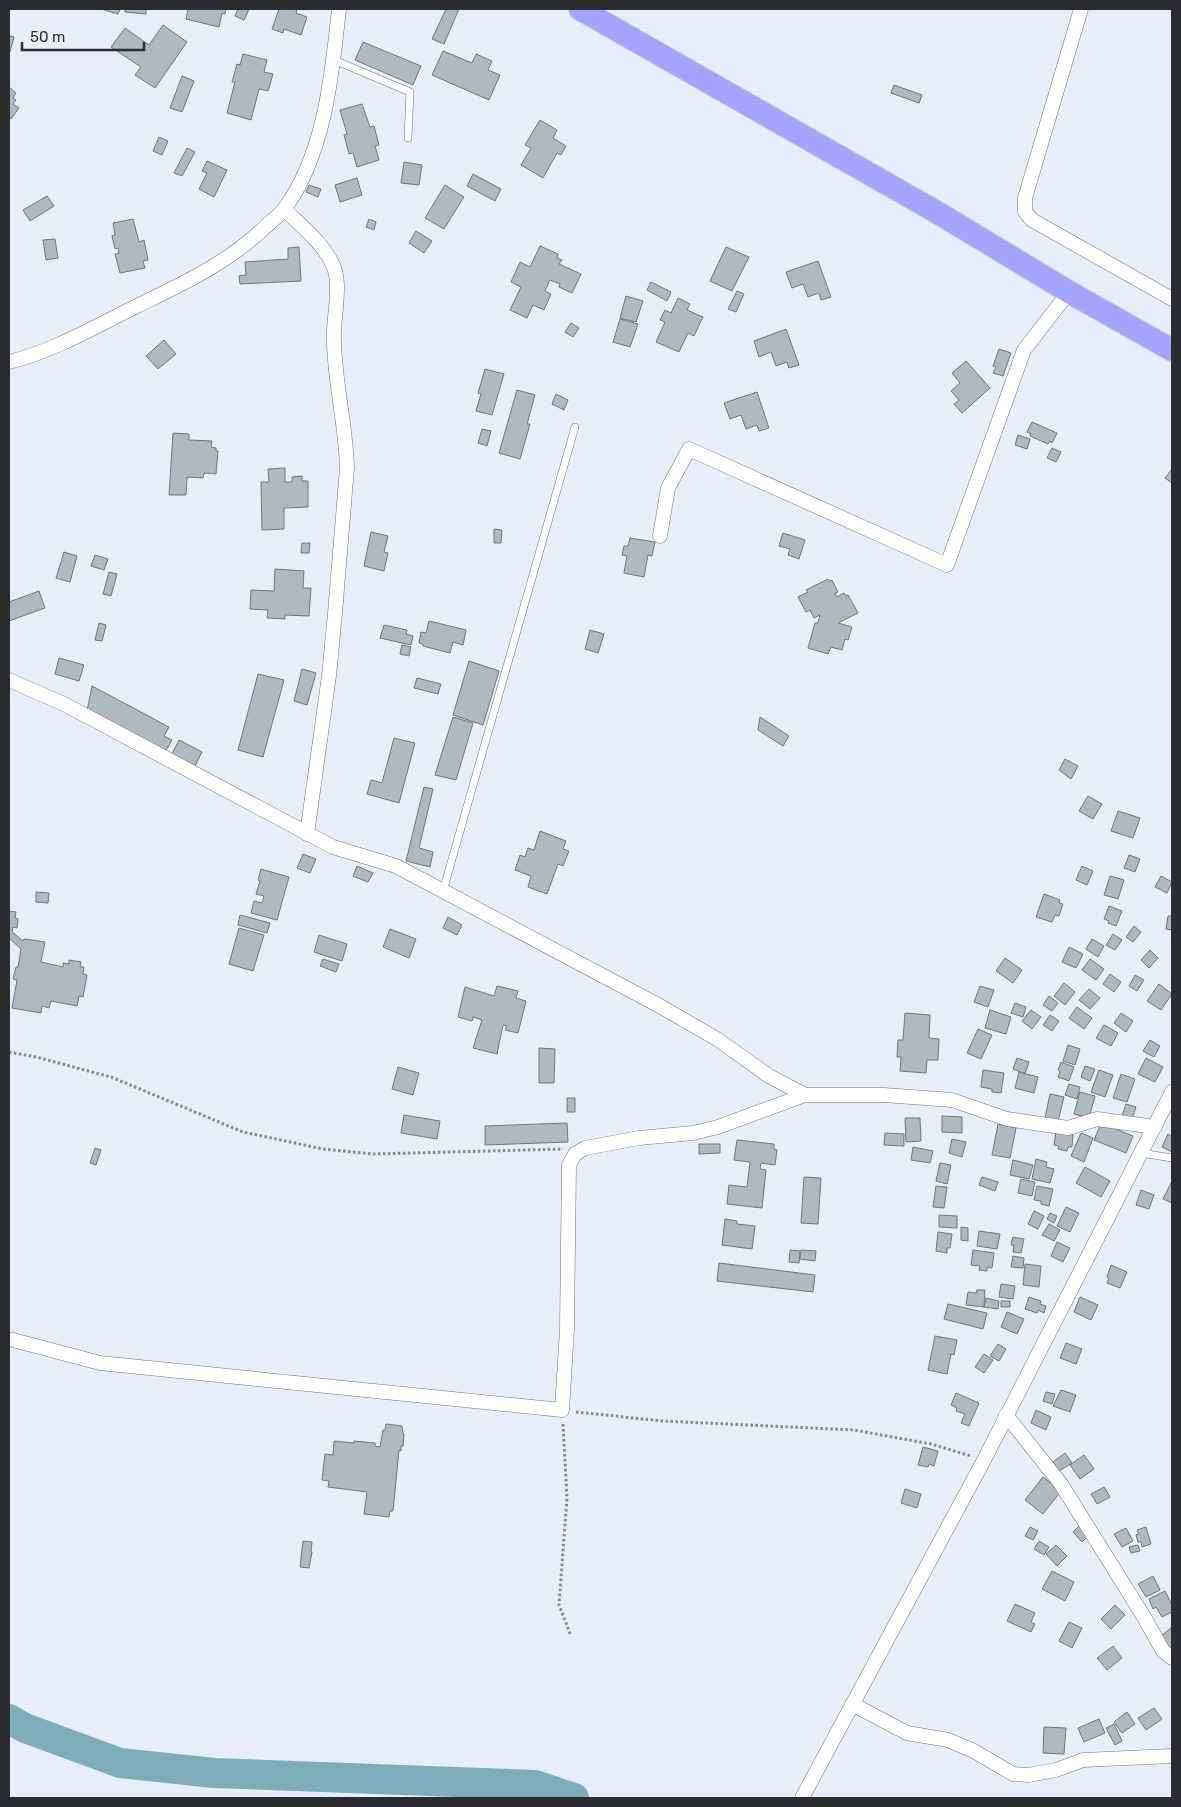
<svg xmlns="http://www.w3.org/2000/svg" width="1181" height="1807" font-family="Rubik,sans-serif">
  <rect width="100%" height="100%" fill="#e7eef9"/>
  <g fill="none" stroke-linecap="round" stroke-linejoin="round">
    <path stroke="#7dadb8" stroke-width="30" d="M9 1719 25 1728 120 1763 214 1773 535 1785 574 1798"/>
  </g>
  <path fill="#aeb9c0" stroke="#6c767d" d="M101 9H120L118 14Z
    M125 9H146V14L125 12Z
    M188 9H226L225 14 222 13 219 27 186 19Z
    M238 9H249L244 20 235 16Z
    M279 9H297L296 13 307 17 301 35 284 29 283 33 272 29Z
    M446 9H459L444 44 432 39Z
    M163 25 187 42 155 88 135 75 141 67 111 47 125 28 149 45Z
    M9 36 14 37 10 52 9 51Z
    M363 42 421 66 413 85 355 60Z
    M443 51 472 63 476 54 492 61 488 70 500 75 489 100 432 75Z
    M243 54 267 60 264 72 273 74 268 91 259 89 251 120 227 113 235 82H232L237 64 240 65Z
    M182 76 194 81 182 112 170 108Z
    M894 85 922 95 919 103 891 93Z
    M9 87 16 93 13 98 16 100 13 104 19 108 11 119 9 118Z
    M362 104 370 127 374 126 379 145 375 146 379 160 357 167 353 153 349 154 344 135 347 134 340 110Z
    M540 120 557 130 553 138 566 146 561 155 557 153 543 178 521 165 531 148 525 145Z
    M159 137 168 141 162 155 153 151Z
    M187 148 195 152 182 176 174 173Z
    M207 161 227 170 214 197 199 189 207 173 202 171Z
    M404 162 422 165 419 185 401 183Z
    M473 174 501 189 495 201 467 186Z
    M357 178 362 195 340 202 335 185Z
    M309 185 321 189 318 197 306 192Z
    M445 185 464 197 444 229 425 218Z
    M47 196 54 206 30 221 23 210Z
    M133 219 139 242 144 240 148 260 143 261 145 268 120 273 115 254 119 253 118 248 115 249 112 236 115 235 113 223Z
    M369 219 376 222 374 230 366 227Z
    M416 231 432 241 424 253 409 243Z
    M55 239 58 258 46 260 43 240Z
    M540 246 558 254 557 258 562 260 559 264 581 274 572 293 559 287 560 284 550 280 545 291 551 294 544 310 533 305 527 318 510 310 521 287 511 282 520 262 530 267Z
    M299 247 301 281 240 284 239 276 246 275 245 262 288 259V248Z
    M726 247 749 257 732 291 710 281Z
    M818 261 831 297 821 300 819 293 808 297 803 284 792 288 786 272Z
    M651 282 671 292 667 301 647 290Z
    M737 291 744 294 736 312 728 309Z
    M626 296 643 301 636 322 620 318Z
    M678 298 690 304 687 310 703 317 694 336 688 333 679 352 656 342 665 322 660 320 665 310 671 313Z
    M620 319 638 324 630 347 613 342Z
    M571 323 579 328 573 337 565 332Z
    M786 329 799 365 789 368 787 362 776 366 771 352 759 357 754 341Z
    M164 340 176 354 158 369 146 356Z
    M999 349 1011 353 1003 376 993 373 996 367 993 366Z
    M966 361 990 388 962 413 954 404 959 400 951 391 960 383 952 373Z
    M485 369 504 374 492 415 476 411 481 394 478 393Z
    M517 390 535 395 527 424H530L520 459 499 453Z
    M757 392 769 428 759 431 757 425 746 429 741 415 730 419 724 403Z
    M556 394 568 400 564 410 552 404Z
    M1032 422 1057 433 1052 443 1050 441 1048 444 1030 436 1031 434 1027 432Z
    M482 429 491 431 487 446 478 443Z
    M173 433 189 434V440L212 441 211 447 216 448V451H218L216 474 204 473 203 478 187 477 186 495H169Z
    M1018 435 1030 439 1027 449 1015 445Z
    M1052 448 1061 452 1056 462 1047 458Z
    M285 468V482H292V477L302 476V481H308V507L284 508V529L262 530 261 482H269L268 469Z
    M1172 469V483L1165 478Z
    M494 529 502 530 501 543H494Z
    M371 532 388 536 384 552 388 553 384 571 364 566Z
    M783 533 805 540 799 559 788 555 790 549 779 546Z
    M630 538 655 542 652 556 648 555 644 577 624 573 627 556 622 555 624 546H628Z
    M302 543H310L309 553H301Z
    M64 552 77 556 70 582 56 578Z
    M95 555 108 559 104 570 91 566Z
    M275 569 304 571 303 588H311L309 616 285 615V619L267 618 268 610 250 609 251 590 274 591Z
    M109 572 117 574 111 596 103 594Z
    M828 579 830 581 832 580 838 592 835 593 837 597 844 593 846 596 848 595 858 613 838 623 852 627 848 640 845 639 842 650 831 647 828 654 808 648 815 623H818L820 615 814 618 810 610 806 612 798 597 808 592 806 590Z
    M39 591 45 608 9 621V602Z
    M429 621 466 630 463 645 453 642 450 653 423 646V644L419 643 421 632 426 633Z
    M99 623 106 625 102 641 95 640Z
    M384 625 407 630 406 634 413 636 411 645 380 638Z
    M590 630 604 634 598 653 585 649Z
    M402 645 411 647 409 656 400 654Z
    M59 658 84 665 79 681 55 674Z
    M469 661 499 671 483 725 453 715Z
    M302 669 316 673 307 705 294 701Z
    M258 674 284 680 263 757 238 750Z
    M417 678 441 684 438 694 414 688Z
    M92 686 169 727 164 736 172 740 165 752 87 711Z
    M453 717 473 723 456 780 435 775Z
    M760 717 789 736 783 746 758 730Z
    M394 738 415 743 399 803 367 794 371 780 382 783Z
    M179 740 202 752 194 768 171 756Z
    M1065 759 1078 766 1071 779 1059 770Z
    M424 787 433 789 419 848 433 852 430 867 406 861Z
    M1088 796 1102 804 1093 819 1079 811Z
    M1118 811 1140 818 1133 838 1111 831Z
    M540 831 566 841 563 849 569 851 563 866 558 864 547 894 528 887 531 876 515 870 520 855 525 857 528 848 534 850Z
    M303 854 316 859 310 873 297 868Z
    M1129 855 1140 859 1135 872 1124 868Z
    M357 866 373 873 368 882 353 876Z
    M1082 866 1093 871 1087 885 1076 880Z
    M261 869 289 877 277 920 251 913 254 901 262 903 264 896 256 894 260 881 258 880Z
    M1110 876 1124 880 1118 899 1104 895Z
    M1161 876 1172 882 1167 893 1155 887Z
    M36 892 49 893 48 903 36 902Z
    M1044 894 1060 900 1059 903 1063 904 1059 916 1055 915 1052 922 1036 917Z
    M1109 906 1122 911 1116 926 1108 923 1109 921 1104 919Z
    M9 911 16 912 15 918 18 919 17 928 13 927 12 932 23 941 24 939 45 942 41 962 63 967V963L69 964V960L81 962 80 967H84L83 974 87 975 83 997 79 996 77 1006 51 1001 49 1008 42 1006 41 1013 12 1008 17 980 13 979 16 967H18L21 949 9 938Z
    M240 915 270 923 267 933 238 925Z
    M1168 916H1172V930L1166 929Z
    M448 917 462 925 457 935 443 928Z
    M1134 926 1141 932 1133 942 1126 937Z
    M239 928 264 935 253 971 229 964Z
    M390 929 416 939 409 958 383 947Z
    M1113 934 1122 940 1115 950 1106 945Z
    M319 935 347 944 342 961 314 952Z
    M1092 939 1104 946 1098 957 1086 949Z
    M1069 947 1083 954 1076 968 1062 962Z
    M1150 950 1158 958 1149 968 1141 960Z
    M1005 958 1022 970 1013 983 996 971Z
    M323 959 339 964 336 972 320 966Z
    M1090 959 1104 969 1096 980 1082 970Z
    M1110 974 1121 982 1114 992 1103 984Z
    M1135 975 1144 980 1137 991 1129 986Z
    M1064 983 1075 992 1065 1005 1054 996Z
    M1159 984 1172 994 1161 1010 1147 1001Z
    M497 986 518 991 516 998 526 1001 518 1033 505 1030 507 1026 503 1025 497 1054 473 1048 482 1020 473 1017 472 1021 458 1017 465 987 494 996Z
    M980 986 994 990 988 1007 974 1002Z
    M1089 989 1100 998 1090 1009 1079 1000Z
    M1049 996 1058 1003 1052 1011 1043 1005Z
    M1015 1003 1026 1007 1023 1017 1011 1013Z
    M1077 1007 1092 1018 1084 1029 1069 1018Z
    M990 1010 1011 1017 1006 1034 985 1028Z
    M1031 1010 1041 1017 1032 1029 1022 1021Z
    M905 1013 930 1015 929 1038 939 1039 938 1060H927L926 1073 900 1071 901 1057H897L898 1040H903Z
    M1121 1013 1133 1021 1126 1032 1114 1023Z
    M1050 1015 1059 1021 1052 1031 1043 1025Z
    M1104 1025 1118 1033 1111 1046 1096 1038Z
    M978 1029 992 1035 981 1059 967 1053Z
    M1150 1040 1160 1046 1154 1057 1143 1051Z
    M1068 1045 1080 1049 1075 1065 1063 1061Z
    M539 1048 555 1049 554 1083H539Z
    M1017 1058 1029 1062 1025 1074 1013 1069Z
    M1146 1058 1163 1067 1155 1082 1138 1074Z
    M1061 1062 1074 1067 1069 1081 1058 1077 1060 1072 1058 1070Z
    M1085 1066 1095 1069 1090 1081 1081 1077Z
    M398 1067 419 1073 413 1095 392 1089Z
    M983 1070 1004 1073 1001 1093 992 1092V1089L981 1087Z
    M1099 1070 1113 1075 1105 1097 1091 1092Z
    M1019 1072 1038 1077 1034 1093 1015 1088Z
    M1121 1074 1135 1079 1127 1102 1113 1098Z
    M1069 1084 1080 1087 1077 1099 1065 1095Z
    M1080 1092 1095 1096 1089 1118 1074 1114Z
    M1050 1094 1064 1097 1058 1121 1045 1118Z
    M567 1098H575V1112H567Z
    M1126 1104 1136 1107 1132 1119 1122 1116Z
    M404 1115 440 1121 437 1139 401 1133Z
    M942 1116 962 1117V1133L942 1132Z
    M905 1118H920L921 1141 906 1142Z
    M567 1123 568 1142 485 1145V1126Z
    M1101 1123 1133 1136 1126 1153 1094 1140Z
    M998 1124 1016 1128 1010 1158 992 1155Z
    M1056 1132 1073 1134 1072 1147H1068L1067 1151 1058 1149 1059 1146 1054 1145Z
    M885 1133 904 1134V1146L884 1145Z
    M1081 1133 1093 1138 1084 1162 1071 1156Z
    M1168 1134 1172 1137V1152L1162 1147Z
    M952 1139 966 1142 962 1157 949 1153Z
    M737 1140 774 1144V1149L777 1150 775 1165 761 1163 760 1169 766 1170 762 1208 727 1204 729 1185 747 1187 750 1162 734 1160Z
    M699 1144H720V1153L699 1154Z
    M913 1147 933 1151 930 1163 911 1160Z
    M95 1148 101 1150 96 1165 90 1163Z
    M1036 1159 1047 1162 1046 1167 1054 1169 1050 1183 1032 1179Z
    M1013 1160 1033 1165 1029 1179 1010 1175Z
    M940 1163 951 1165 947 1184 936 1181Z
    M1085 1167 1110 1181 1101 1197 1076 1183Z
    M804 1177 821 1178 818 1224 801 1223Z
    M982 1177 998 1182 995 1191 979 1185Z
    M1021 1179 1035 1182 1032 1196 1018 1193Z
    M1172 1181V1203L1163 1199Z
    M936 1186 947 1187 944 1208 933 1207Z
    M1037 1186 1053 1189 1049 1206 1041 1204V1201L1034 1200Z
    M1141 1190 1154 1195 1149 1209 1136 1205Z
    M1066 1207 1079 1213 1070 1232 1057 1226Z
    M1034 1211 1044 1216 1038 1229 1028 1224Z
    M1050 1213 1057 1216 1054 1223 1047 1219Z
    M939 1215 957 1216V1228L939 1227Z
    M725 1219 737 1221V1224L755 1226 752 1249 722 1245Z
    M1049 1224 1060 1230 1054 1241 1042 1235Z
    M961 1227 968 1228V1241L961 1240Z
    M979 1231 1000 1234 997 1249 977 1246Z
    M938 1232 952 1234 950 1248H947V1253L936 1251Z
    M1013 1237 1024 1239 1021 1253 1013 1252 1014 1245H1011Z
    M1057 1242 1070 1248 1063 1262 1051 1256Z
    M790 1250 800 1251 799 1263 789 1262Z
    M801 1250 816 1251 815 1261 800 1259Z
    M973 1250 994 1253 992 1268 987 1267V1271L979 1270 980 1266 971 1265Z
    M1013 1256 1024 1258 1023 1268 1011 1267Z
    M719 1263 815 1275 813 1292 717 1281Z
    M1025 1264 1041 1266 1039 1287 1023 1285Z
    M1111 1265 1127 1272 1120 1288 1107 1283 1109 1278 1107 1277Z
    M1001 1284 1015 1286 1013 1299 999 1297Z
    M977 1290H985L984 1307 966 1305 968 1292 976 1293Z
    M1029 1297 1041 1301 1040 1304 1046 1306 1044 1313 1038 1310 1037 1313 1025 1309Z
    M1080 1297 1098 1305 1091 1320 1074 1312Z
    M986 1298 999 1301 998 1309 984 1307Z
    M1001 1301H1010V1307H1001Z
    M948 1304 987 1313 983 1329 944 1319Z
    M1007 1312 1024 1319 1017 1334 1001 1327Z
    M935 1336 957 1340 954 1355 951 1354 947 1374 928 1370Z
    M1066 1343 1082 1349 1076 1364 1060 1358Z
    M998 1344 1006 1349 999 1361 990 1356Z
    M984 1354 993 1360 984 1373 975 1367Z
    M1061 1390 1076 1395 1070 1412 1053 1406Z
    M1046 1392 1055 1394 1052 1404 1043 1401Z
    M956 1393 979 1403 969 1426 961 1423 965 1414 956 1411 957 1408 951 1405Z
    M1036 1410 1051 1417 1046 1430 1031 1423Z
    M386 1424 402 1426 403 1433 404 1434 403 1446H401V1451L399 1450 393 1511H390L389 1517 364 1514 367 1492 328 1487 329 1481 322 1480 325 1454 333 1455 334 1441 354 1443V1441L375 1443V1446L380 1447 383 1430H385Z
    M923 1447 938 1451 934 1466 929 1464 928 1467 918 1465Z
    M1065 1453 1072 1463 1059 1471 1053 1462Z
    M1084 1455 1094 1469 1080 1479 1070 1465Z
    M1043 1477 1061 1491 1043 1514 1025 1500Z
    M1104 1487 1110 1497 1097 1504 1091 1494Z
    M905 1489 921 1494 917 1508 901 1503Z
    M1081 1524 1090 1534 1082 1542 1073 1532Z
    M1030 1527 1038 1531 1033 1540 1025 1536Z
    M1146 1527 1151 1544 1142 1547 1141 1542H1138L1136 1535 1139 1534 1137 1530Z
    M1126 1528 1133 1541 1122 1547 1114 1534Z
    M303 1541 312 1542 311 1552H312L309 1568 300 1567Z
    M1039 1541 1049 1547 1044 1555 1034 1549Z
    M1056 1545 1067 1556 1057 1566 1046 1554Z
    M1138 1545 1140 1551 1131 1553 1129 1547Z
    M1052 1571 1074 1582 1065 1601 1042 1589Z
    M1153 1576 1160 1590 1146 1597 1138 1584Z
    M1165 1591 1172 1605V1612L1162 1617 1156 1607 1153 1609 1149 1599Z
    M1015 1604 1035 1613 1031 1622 1035 1624 1031 1632 1007 1621Z
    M1115 1605 1125 1615 1111 1629 1101 1619Z
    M1069 1622 1082 1628 1072 1648 1059 1641Z
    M1172 1627V1652L1160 1637Z
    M1113 1646 1122 1658 1107 1670 1097 1658Z
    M1154 1708 1162 1719 1146 1730 1138 1718Z
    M1127 1712 1135 1724 1122 1733 1114 1722Z
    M1099 1719 1105 1733 1084 1742 1078 1728Z
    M1114 1724 1122 1741 1115 1745 1106 1728Z
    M1044 1727 1066 1728 1064 1754 1043 1753Z"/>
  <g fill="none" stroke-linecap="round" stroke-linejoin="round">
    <g stroke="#6d737c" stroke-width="8">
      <path id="service" d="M334 60 410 92 408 138
        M443 891 575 427
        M1141 1153 1172 1158"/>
    </g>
    <g stroke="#6d737c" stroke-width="15">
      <path id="minor" d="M1081 9 1025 198V212L1032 220 1172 299
        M284 209C300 225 322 242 332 263 339 276 337 294 336 308 335 319 333 331 334 342 335 384 346 426 347 468L335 613 329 676 307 834
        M9 362C54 351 96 326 137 306 184 283 224 265 263 229 270 222 279 216 285 208 325 153 332 74 339 9
        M660 536 668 488 689 449 947 565 1024 350 1069 292
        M9 680 64 704 333 847 396 866 658 1005 717 1039 769 1076 805 1095
        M13 1340 100 1363 562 1410 567 1329 569 1165 575 1154 585 1148 639 1138 693 1133 718 1127 805 1095H884L952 1100 1007 1119 1068 1128 1097 1119 1155 1127
        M1006 1415 1061 1484 1144 1617 1163 1651 1172 1658
        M852 1704 907 1733 948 1740 974 1751 1013 1774 1029 1775 1056 1770 1083 1760 1172 1756
        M802 1798 984 1460 1172 1092"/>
    </g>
    <g stroke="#cccccd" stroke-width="24">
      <path id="trunk" d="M580 9 940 214 1069 292 1172 350"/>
    </g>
    <path stroke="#83888f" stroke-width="3" stroke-dasharray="2.5 2.5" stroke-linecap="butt" d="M9 1052 36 1057 111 1077 243 1132 323 1149 374 1154 563 1149
      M576 1412 663 1421 854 1430 931 1444 971 1456
      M563 1424 567 1498 559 1605 571 1636"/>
    <use href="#service" stroke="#fff" stroke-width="7"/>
    <use href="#minor" stroke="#fff" stroke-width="14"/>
    <use href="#trunk" stroke="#a3a4fe" stroke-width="22"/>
  </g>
  <rect width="1181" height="1807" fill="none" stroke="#2a2c30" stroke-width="20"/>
  <path d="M22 42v8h122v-8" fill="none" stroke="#2a2c30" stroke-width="2.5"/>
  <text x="30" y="42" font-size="15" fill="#2a2c30" stroke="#e7eef9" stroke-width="4" paint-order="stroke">50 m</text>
</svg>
